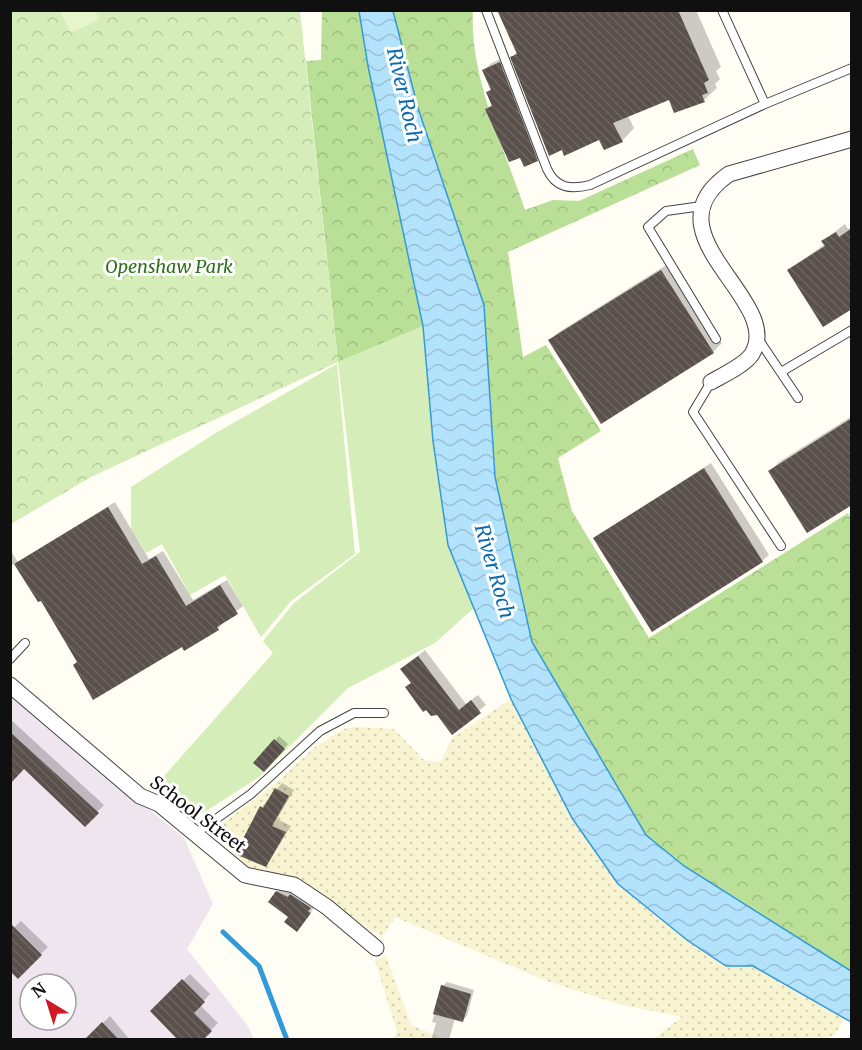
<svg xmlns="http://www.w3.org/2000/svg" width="862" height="1050" font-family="Merriweather,serif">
  <defs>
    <pattern id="farmland-dots" width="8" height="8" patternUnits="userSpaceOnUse" patternTransform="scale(1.5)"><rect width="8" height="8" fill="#f8f4d1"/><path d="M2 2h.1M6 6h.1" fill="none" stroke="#d4d0b2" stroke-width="1.8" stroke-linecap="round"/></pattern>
    <pattern id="forest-crowns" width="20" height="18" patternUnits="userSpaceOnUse" patternTransform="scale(1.5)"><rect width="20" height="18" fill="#b9e096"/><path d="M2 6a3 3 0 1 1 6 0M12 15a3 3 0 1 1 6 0" fill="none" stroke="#9ebf80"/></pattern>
    <pattern id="park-crowns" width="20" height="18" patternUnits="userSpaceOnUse" patternTransform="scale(1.5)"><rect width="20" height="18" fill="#d5eeb9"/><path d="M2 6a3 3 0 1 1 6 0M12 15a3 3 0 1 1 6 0" fill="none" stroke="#b6cb9e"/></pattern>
    <pattern id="water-waves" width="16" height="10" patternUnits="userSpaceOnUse" patternTransform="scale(1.5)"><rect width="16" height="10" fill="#b3e2fc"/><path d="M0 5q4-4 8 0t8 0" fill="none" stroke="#99c1d7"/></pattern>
    <pattern id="building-back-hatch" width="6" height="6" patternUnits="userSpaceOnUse" patternTransform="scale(1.5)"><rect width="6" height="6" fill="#5a514c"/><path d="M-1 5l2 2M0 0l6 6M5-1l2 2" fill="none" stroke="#6d6561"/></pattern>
  </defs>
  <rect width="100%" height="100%" fill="#fffdf4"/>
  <path fill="#eee5ef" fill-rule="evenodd" d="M10 696 184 838 213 904 187 949 247 1025 254 1039H11ZM30 984H66V1020H30Z"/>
  <path fill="url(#farmland-dots)" d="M511 699 572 818 667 921 687 940 726 966H753L844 1019 835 1034 826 1039H653L682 1017 619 1004 547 981 395 917 382 937 294 878 249 867 210 833 275 784 315 747 344 729 356 727 394 729 424 760 441 762 452 738Z
    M386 956 411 1025 444 1039H393L397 1031 375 961Z"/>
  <path fill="#d5eeb9" d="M423 326 433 441 448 545 474 608 435 643 348 688 259 777 192 820 162 798 159 790 165 775 273 653 263 641 294 603 360 552 338 362Z
    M337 364 355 554 291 601 261 637 225 575 190 595 162 544 146 553 131 529V487L214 434Z"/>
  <path fill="url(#forest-crowns)" d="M322 11H359L368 66 423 326 338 362 306 61 321 60Z
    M393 11H473C469 75 504 148 525 210L553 200 579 201 693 149 700 165 508 252 523 357 546 345 601 431 558 458 572 511 649 638 848 513 851 518V971L684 866 646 835 532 642 495 477 484 305 418 108Z"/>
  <path fill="url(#park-crowns)" d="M11 11H300L338 362 91 477 11 524Z"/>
  <path fill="#e7f4cc" d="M60 11H95L100 19 71 33Z"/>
  <path fill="url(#water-waves)" stroke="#339ad9" stroke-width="1.5" d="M359 11H393L418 108 484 305 495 477 532 642 646 835 684 866 851 971V1022L753 966H726L687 940 618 884 572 818 511 699 448 545 433 441 423 326 368 66Z"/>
  <path fill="#0003" d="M499 10H696L721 67 716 71 720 79 715 84 717 88 704 100 685 109 669 98 628 116 634 128 622 141 599 138 512 57 518 51Z
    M506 56 543 153 537 160 487 109 493 103 488 92 492 88 484 71 490 64Z
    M845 224 848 229 852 227V307L789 270 825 244 823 241Z
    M671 262 722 343 713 352 550 340 559 332Z
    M852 416V503L770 471 779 462Z
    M711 463 769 555 762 561 595 538Z
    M115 502 149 559 163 551 193 600 227 580 243 606 224 621 218 629 183 645 78 661 41 599 39 600 15 563 10 567V550L18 562Z
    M425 650 466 704 478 695 486 705 452 733 402 669Z
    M10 719 104 805 85 825 24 767 10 782Z
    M279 736 288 744 268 766 275 740Z
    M282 783 294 790 277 819 291 826 266 866 237 853 262 807Z
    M281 888 314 903 312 906 314 908 301 925 290 917 277 892Z
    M21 921 48 947 18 976 10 931Z
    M190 974 210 994 200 1005 218 1023 201 1040 152 1011Z
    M447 982 474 990 467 1016 463 1020 455 1018 449 1040H431L436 1023 432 1022 443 986Z
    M110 1016 130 1040H86Z"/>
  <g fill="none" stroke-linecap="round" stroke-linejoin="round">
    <path stroke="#339ad9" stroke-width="5" d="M223 932 259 966 287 1040"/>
  </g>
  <path fill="url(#building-back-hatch)" d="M497 10H678L709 80 704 83 708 93 702 95 705 102 674 113 669 100 613 123 623 142 604 150 599 140 564 156 562 150 549 156 510 57 517 54Z
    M500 62 538 161 524 167 520 158 509 162 485 109 492 106 486 92 491 90 482 70Z
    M852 228V309L823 327 787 270 825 246 821 241 836 232 839 237Z
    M661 270 714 353 601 424 548 340Z
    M852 418V505L807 533 768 471Z
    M704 468 763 562 652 632 593 538Z
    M108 507 142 564 156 556 186 606 220 585 238 614 217 627 219 630 184 651 182 647 93 700 73 665 77 662 41 601 38 602 14 564Z
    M418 656 459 710 471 700 481 713 452 735 437 715 431 716 426 710 423 712 405 687 411 683 400 669Z
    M10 732 99 813 85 827 24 769 10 784Z
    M274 739 285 749 264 772 253 763Z
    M275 788 289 796 272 826 286 832 266 867 235 854 260 806 263 808Z
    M276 891 288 897 290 894 311 908 308 911 311 913 297 932 284 922 288 917 268 902Z
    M10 923 42 955 18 979 10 971Z
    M182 979 205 1002 194 1013 212 1031 203 1040H178L150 1011Z
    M441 985 471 994 463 1022 433 1014Z
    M102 1022 119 1040H84Z"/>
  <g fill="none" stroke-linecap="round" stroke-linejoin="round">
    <g stroke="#434343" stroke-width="10">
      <path id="lane" d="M486 10 547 169C556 188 570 190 590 185L765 104
        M722 10 765 104 852 68
        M702 206 666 211 648 227 716 339
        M759 340 798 398
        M781 372 852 330
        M711 382 693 412 781 546
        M10 659 25 643
        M195 834 251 794 320 731 354 713H384"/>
    </g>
    <g stroke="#434343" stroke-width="17">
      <path id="street" d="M711 382C723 375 745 365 752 354 785 300 643 234 729 174L852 139
        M10 685 140 796 159 804 245 875 294 885 327 907 376 948"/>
    </g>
    <use href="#lane" stroke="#fff" stroke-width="8"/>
    <use href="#street" stroke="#fff" stroke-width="15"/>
  </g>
  <g text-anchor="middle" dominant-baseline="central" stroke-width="6" stroke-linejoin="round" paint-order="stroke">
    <g font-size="18" font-style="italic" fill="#2d7019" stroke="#fff">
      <text x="169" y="266">Openshaw Park</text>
    </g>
    <g font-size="18" fill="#101010" stroke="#fff">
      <text transform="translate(198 814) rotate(37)">School Street</text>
    </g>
    <g font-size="20" font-style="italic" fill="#0c6bb0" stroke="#fff">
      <text transform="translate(405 95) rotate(77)">River Roch</text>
      <text transform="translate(495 571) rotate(74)">River Roch</text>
    </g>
  </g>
  <rect width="862" height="1050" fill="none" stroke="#101010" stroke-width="24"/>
  <g transform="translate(48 1002) rotate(322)"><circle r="28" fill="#ffffff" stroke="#9f9f9f" stroke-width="1.5"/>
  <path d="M0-4.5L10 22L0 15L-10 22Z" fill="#cf1a26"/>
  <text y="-9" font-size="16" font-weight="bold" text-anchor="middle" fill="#101010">N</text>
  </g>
</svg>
